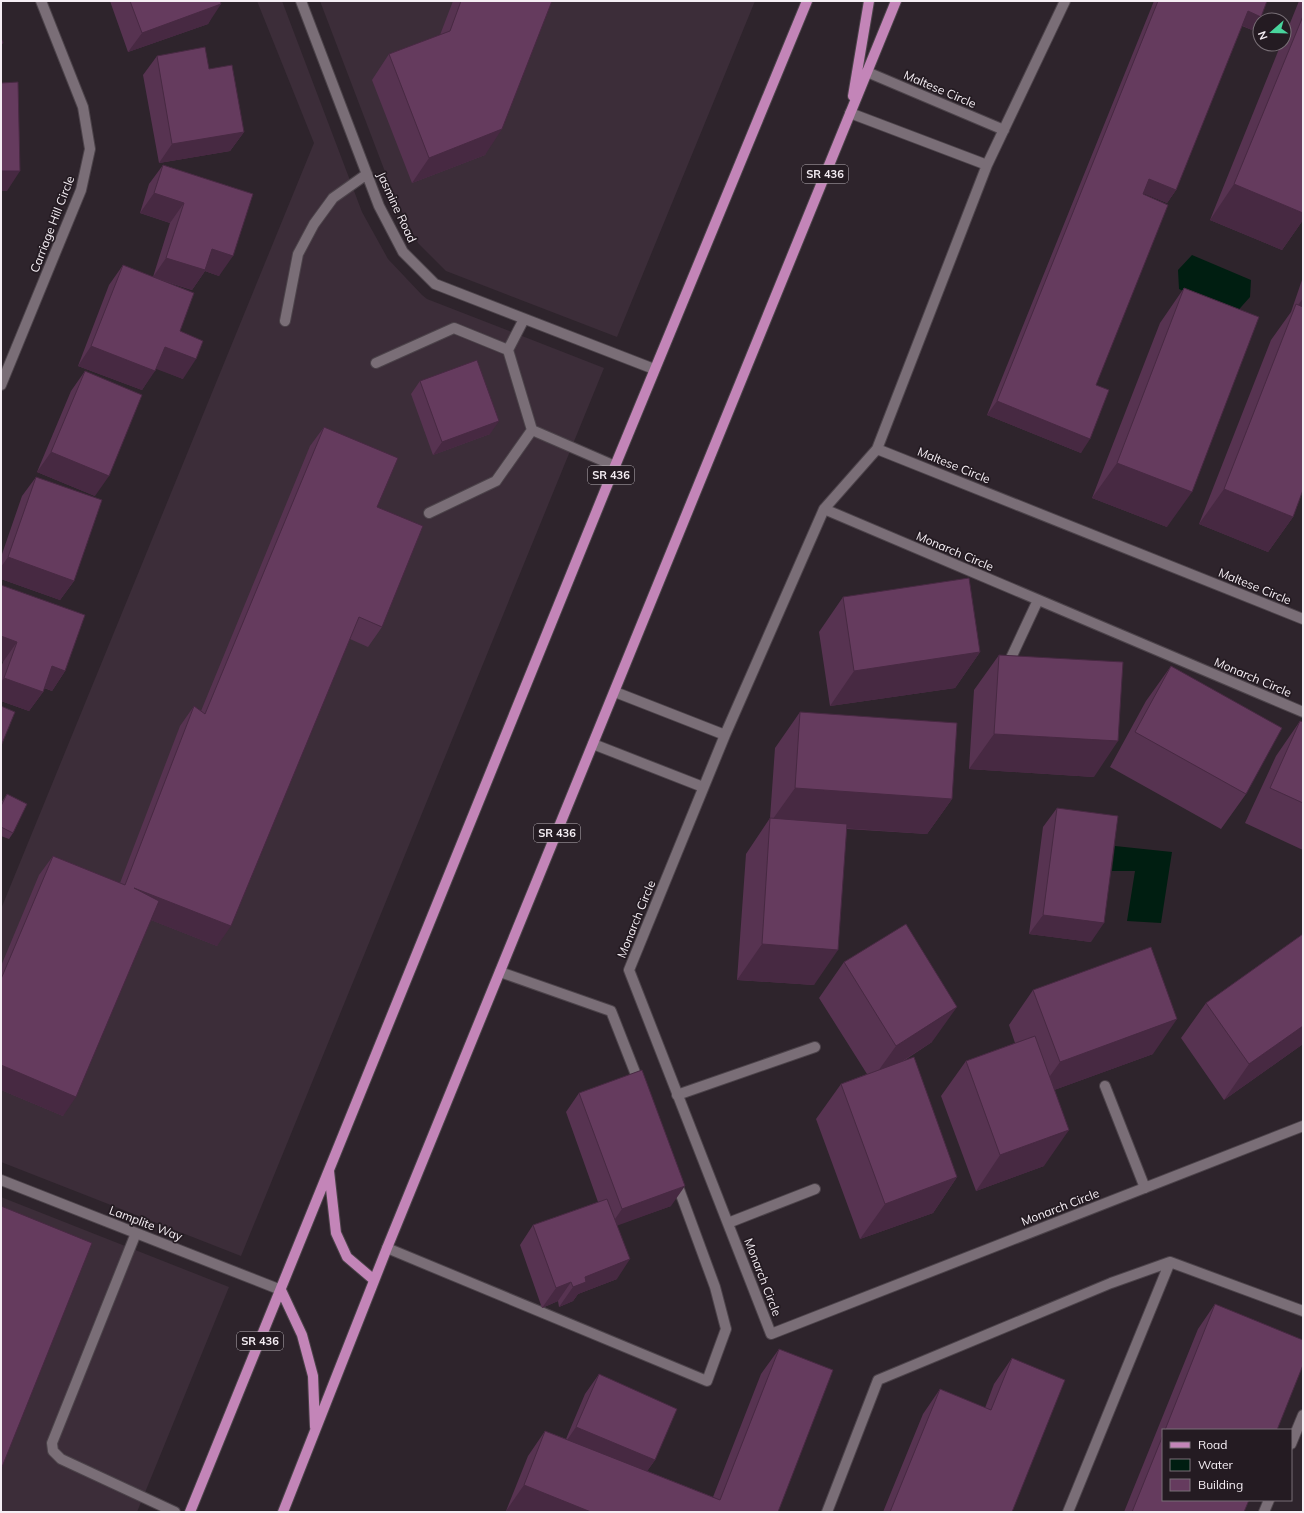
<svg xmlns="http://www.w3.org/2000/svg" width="1304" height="1513" font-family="Mulish,sans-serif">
  <rect width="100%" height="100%" fill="#2e242c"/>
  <path fill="#3c2d39" d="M257 1H282L362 212 388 259 422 295 427 299 604 368 241 1256 1 1162V909L314 143Z
    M320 1H755L617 337 446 271 418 243 395 198Z
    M1 1197 229 1287 137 1512H1Z"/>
  <path fill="#001e11" d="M1192 255 1251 280 1250 297 1234 315 1179 289 1178 270Z
    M1115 846 1172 852 1161 923 1127 921 1135 871H1112Z"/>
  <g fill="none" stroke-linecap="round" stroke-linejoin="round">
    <g stroke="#4c434a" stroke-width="12">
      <path id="minor" d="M301 1 379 206 403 252 435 284 654 369
        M1065 1 987 165 877 449 1303 619
        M867 72 1004 130
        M850 113 987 165
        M285 321 298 254 314 224 333 198 367 174
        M508 350 532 430
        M376 363 454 328 508 350 524 319
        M1 385 81 190 90 149 83 107 41 1
        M824 509 877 449
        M429 513 496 481 532 430 615 466
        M1010 660 1038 600
        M615 692 725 735
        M1303 712 824 509 725 735 629 970 771 1334 1303 1126
        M593 744 703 787
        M500 972 611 1011 640 1085
        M1105 1086 1145 1188
        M677 1095 815 1047
        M1 1180 281 1290
        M728 1223 815 1189
        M136 1233 52 1443 53 1451 61 1459 175 1512
        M387 1248 707 1381 726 1329 715 1287 676 1181
        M1291 1444 1303 1415
        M827 1512 878 1380 1111 1283 1170 1262 1303 1311
        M1068 1512 1170 1262
        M1264 1512 1269 1500"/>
    </g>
    <g stroke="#4c434a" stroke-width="12">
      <path id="major" d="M853 96 869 1
        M329 1171 336 1233 347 1257 374 1280
        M281 1290 302 1335 313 1376 315 1427
        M190 1512 615 466 807 1
        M283 1512 387 1248 896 1"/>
    </g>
    <use href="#minor" stroke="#7a6e77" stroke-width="10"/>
    <use href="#major" stroke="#c385b8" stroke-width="10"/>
  </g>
  <path fill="#573351" d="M110 1H220L208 24 128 52Z
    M453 1H552L485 155 412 183 372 80 389 54 440 35Z
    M1154 1H1267L1252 30 1242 26 1176 190 1167 203 1143 193 1096 385 1081 453 987 415Z
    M1299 1H1303V220L1282 250 1210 220 1281 44H1284V38Z
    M157 56 209 69 244 132 230 151 159 163 143 75Z
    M163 165 253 194 219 276 205 271 192 290 157 279 180 331 183 379 156 368 142 390 78 366 109 285 123 265 153 277 170 223 140 213 149 184Z
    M1303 277V490L1293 517 1268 552 1199 524 1271 340 1291 312Z
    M1184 288 1167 527 1092 498 1160 323Z
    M85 371 95 496 37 472 71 391Z
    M420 381 490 434 433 455 411 394Z
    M324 427 377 507 382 627 368 647 350 639 217 946 151 920 63 1116 1 1090V966L39 875 53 856 120 883 180 726 194 706 201 711 310 446Z
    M36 477 74 581 60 600 1 579V557L22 496Z
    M1 585 65 671 52 691 44 688 43 692 29 711 1 701V667L3 662Z
    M843 597 980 652 955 688 830 706 819 632Z
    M999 655 1094 777 969 769 974 690Z
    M1171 666 1246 794 1221 829 1110 767 1146 701Z
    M800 712 952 799 927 834 847 829 814 985 737 980 746 854 770 818 775 748Z
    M1300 721 1303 722V850L1245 823 1276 756Z
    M7 794 13 833 9 839 1 836V803Z
    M1057 808 1091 942 1029 934 1043 827Z
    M1303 934V1044L1224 1100 1181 1038 1206 1003Z
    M844 962 932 1042 902 1062 957 1177 933 1213 860 1239 816 1119 841 1084 867 1074 819 998Z
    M1033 990 1153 1054 1054 1090 1044 1166 976 1191 941 1096 966 1061 1015 1043 1009 1025Z
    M579 1093 671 1206 617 1225V1279L578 1294 573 1301 559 1307 558 1301 542 1308 520 1245 533 1225 598 1202 566 1112Z
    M1215 1304 1277 1430H1163V1500L1244 1512H1124L1198 1329Z
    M779 1349 778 1512H510L506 1511 528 1456 545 1431 566 1439 585 1394 599 1374 655 1460 647 1471 713 1497 761 1374Z
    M1012 1358V1512H883L923 1414 940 1389 985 1408 994 1384Z"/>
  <path fill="#472942" d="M221 4 208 24 128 52 142 33Z
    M1248 11 1261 17 1252 30 1239 24Z
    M502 129 485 155 412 183 429 158Z
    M244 132 230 151 159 163 172 144Z
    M1 171H20L7 191H1Z
    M1149 179 1176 190 1167 203 1140 192Z
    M1234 184 1303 213V220L1282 250 1210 220Z
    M154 193 184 203 170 223 140 213Z
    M212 249 233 256 219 276 205 271 192 290 153 277 166 258Z
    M1303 298V326L1292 314Z
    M91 346 155 371 142 390 78 366Z
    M165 347 196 359 183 379 151 367Z
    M997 401 1090 439 1081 453 987 415Z
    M499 421 490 434 433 455 442 442Z
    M51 452 109 476 95 496 37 472Z
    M1117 463 1192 492 1167 527 1092 498Z
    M1224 489 1293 517 1268 552 1199 524Z
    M8 557 74 581 60 600 1 579V567Z
    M1 636 17 642 3 662 1 661Z
    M980 652 955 688 830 706 854 671Z
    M52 666 65 671 52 691 38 685Z
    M4 678 43 692 29 711 1 701V682Z
    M994 734 1118 741 1094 777 969 769Z
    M795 788 952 799 927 834 770 823Z
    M134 888 231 926 217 946 120 908Z
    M1043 915 1104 923 1091 942 1029 934Z
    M762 944 838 950 814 985 737 980Z
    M957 1007 932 1042 871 1081 896 1046Z
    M1177 1019 1153 1054 1035 1097 1060 1062Z
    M1303 1026V1044L1224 1100 1249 1064Z
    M1 1065 76 1097 63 1116 1 1090Z
    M1069 1130 1044 1166 976 1191 1000 1155Z
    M957 1177 933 1213 860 1239 885 1204Z
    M685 1186 671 1206 608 1229 622 1209Z
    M630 1259 617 1279 578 1294 573 1301 559 1307 573 1287 585 1277Z
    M571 1282 558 1301 542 1308 556 1288Z
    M576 1427 655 1460 641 1480 563 1446Z
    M524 1485 591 1512H510L506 1511Z"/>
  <path fill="#653b5e" stroke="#472942" d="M130 1H220L221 4 142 33Z
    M461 1H552L502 129 429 158 389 54 450 31Z
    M1158 1H1267L1261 17 1248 11 1176 190 1149 179 1143 194 1168 205 1096 385 1109 390 1090 439 997 401Z
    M1303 16V213L1234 184Z
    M1 38 3 43 1 44Z
    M205 47 209 69 232 65 244 132 172 144 157 56Z
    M18 82 20 171H1V83Z
    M163 165 253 194 233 256 212 249 205 270 166 258 184 203 154 193Z
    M123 265 194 293 180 331 203 341 196 359 165 347 155 371 91 346Z
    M1184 288 1259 317 1192 492 1117 463Z
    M1296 304 1303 307V490L1293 517 1224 489Z
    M477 360 499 421 442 442 420 381Z
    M85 371 142 395 109 476 51 452Z
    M324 427 398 458 377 507 423 526 382 627 359 617 231 926 134 888 159 901 76 1097 1 1065V979L53 856 125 885 194 706 205 714Z
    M36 477 102 500 74 581 8 557Z
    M969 578 980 652 854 671 843 597Z
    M1 585 85 615 65 671 52 666 43 692 4 678 17 642 1 636Z
    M999 655 1123 662 1118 741 994 734Z
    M1171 666 1282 728 1246 794 1135 732Z
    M1 706 15 712 1 746Z
    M800 712 957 723 952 799 795 788Z
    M1300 721 1303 722V803L1270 788Z
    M7 794 27 804 13 833 1 827V806Z
    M1057 808 1118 816 1104 923 1043 915Z
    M770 818 847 824 838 950 762 944Z
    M906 924 957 1007 896 1046 844 962Z
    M1303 934V1026L1249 1064 1206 1003Z
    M1151 947 1177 1019 1060 1062 1033 990Z
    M1035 1036 1069 1130 1000 1155 966 1061Z
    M914 1057 957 1177 885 1204 841 1084Z
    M642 1070 685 1186 622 1209 579 1093Z
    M607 1199 630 1259 585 1277 586 1282 573 1287 571 1282 556 1288 533 1225Z
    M1 1206 92 1243 2 1467 1 1466Z
    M1215 1304 1303 1340V1365L1277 1430H1165Z
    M779 1349 833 1370 778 1512H591L524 1485 545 1431 720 1500Z
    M1012 1358 1065 1380 1012 1512H890L940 1389 991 1410Z
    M599 1374 677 1409 655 1460 576 1427Z
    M1163 1435V1500H1249L1244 1512H1132Z"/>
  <g text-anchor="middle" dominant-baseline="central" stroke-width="3.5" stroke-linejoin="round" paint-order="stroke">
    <g fill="#241b22" stroke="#b6afb5" stroke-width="1">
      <rect x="802" y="165" width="46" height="18" rx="3"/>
      <rect x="588" y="466" width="46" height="18" rx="3"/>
      <rect x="534" y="824" width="46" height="18" rx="3"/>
      <rect x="237" y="1332" width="46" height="18" rx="3"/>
    </g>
    <g font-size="11" font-weight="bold" fill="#f5eef4">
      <text x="825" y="174">SR 436</text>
      <text x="611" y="475">SR 436</text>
      <text x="557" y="833">SR 436</text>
      <text x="260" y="1341">SR 436</text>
    </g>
    <g font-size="12" fill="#f5eef4" stroke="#241b22">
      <text transform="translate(940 89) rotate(23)">Maltese Circle</text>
      <text transform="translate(397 207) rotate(65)">Jasmine Road</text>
      <text transform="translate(52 224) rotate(-69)">Carriage Hill Circle</text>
      <text transform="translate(954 465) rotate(22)">Maltese Circle</text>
      <text transform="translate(955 551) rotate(23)">Monarch Circle</text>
      <text transform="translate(1255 586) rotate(22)">Maltese Circle</text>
      <text transform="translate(1253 677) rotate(23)">Monarch Circle</text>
      <text transform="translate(636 919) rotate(-68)">Monarch Circle</text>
      <text transform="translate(1060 1207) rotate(-21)">Monarch Circle</text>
      <text transform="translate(146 1223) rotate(21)">Lamplite Way</text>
      <text transform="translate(763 1277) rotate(69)">Monarch Circle</text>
    </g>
  </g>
  <rect width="1304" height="1513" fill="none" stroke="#f5eef4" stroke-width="4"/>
  <rect x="1162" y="1429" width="130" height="72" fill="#241b22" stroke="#786f76"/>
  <rect x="1170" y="1442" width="20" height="6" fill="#c385b8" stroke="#786f76"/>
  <text x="1198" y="1449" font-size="12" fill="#f5eef4">Road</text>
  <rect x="1170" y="1459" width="20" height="12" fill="#001e11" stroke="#786f76"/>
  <text x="1198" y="1469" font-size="12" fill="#f5eef4">Water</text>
  <rect x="1170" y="1479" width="20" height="12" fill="#653b5e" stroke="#786f76"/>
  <text x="1198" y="1489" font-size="12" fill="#f5eef4">Building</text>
  <g transform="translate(1272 32) rotate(250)"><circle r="19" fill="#241b22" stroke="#786f76"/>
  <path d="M0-3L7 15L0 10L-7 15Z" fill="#49d49d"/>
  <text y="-6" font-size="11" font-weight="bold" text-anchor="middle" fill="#f5eef4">N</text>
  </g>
</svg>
